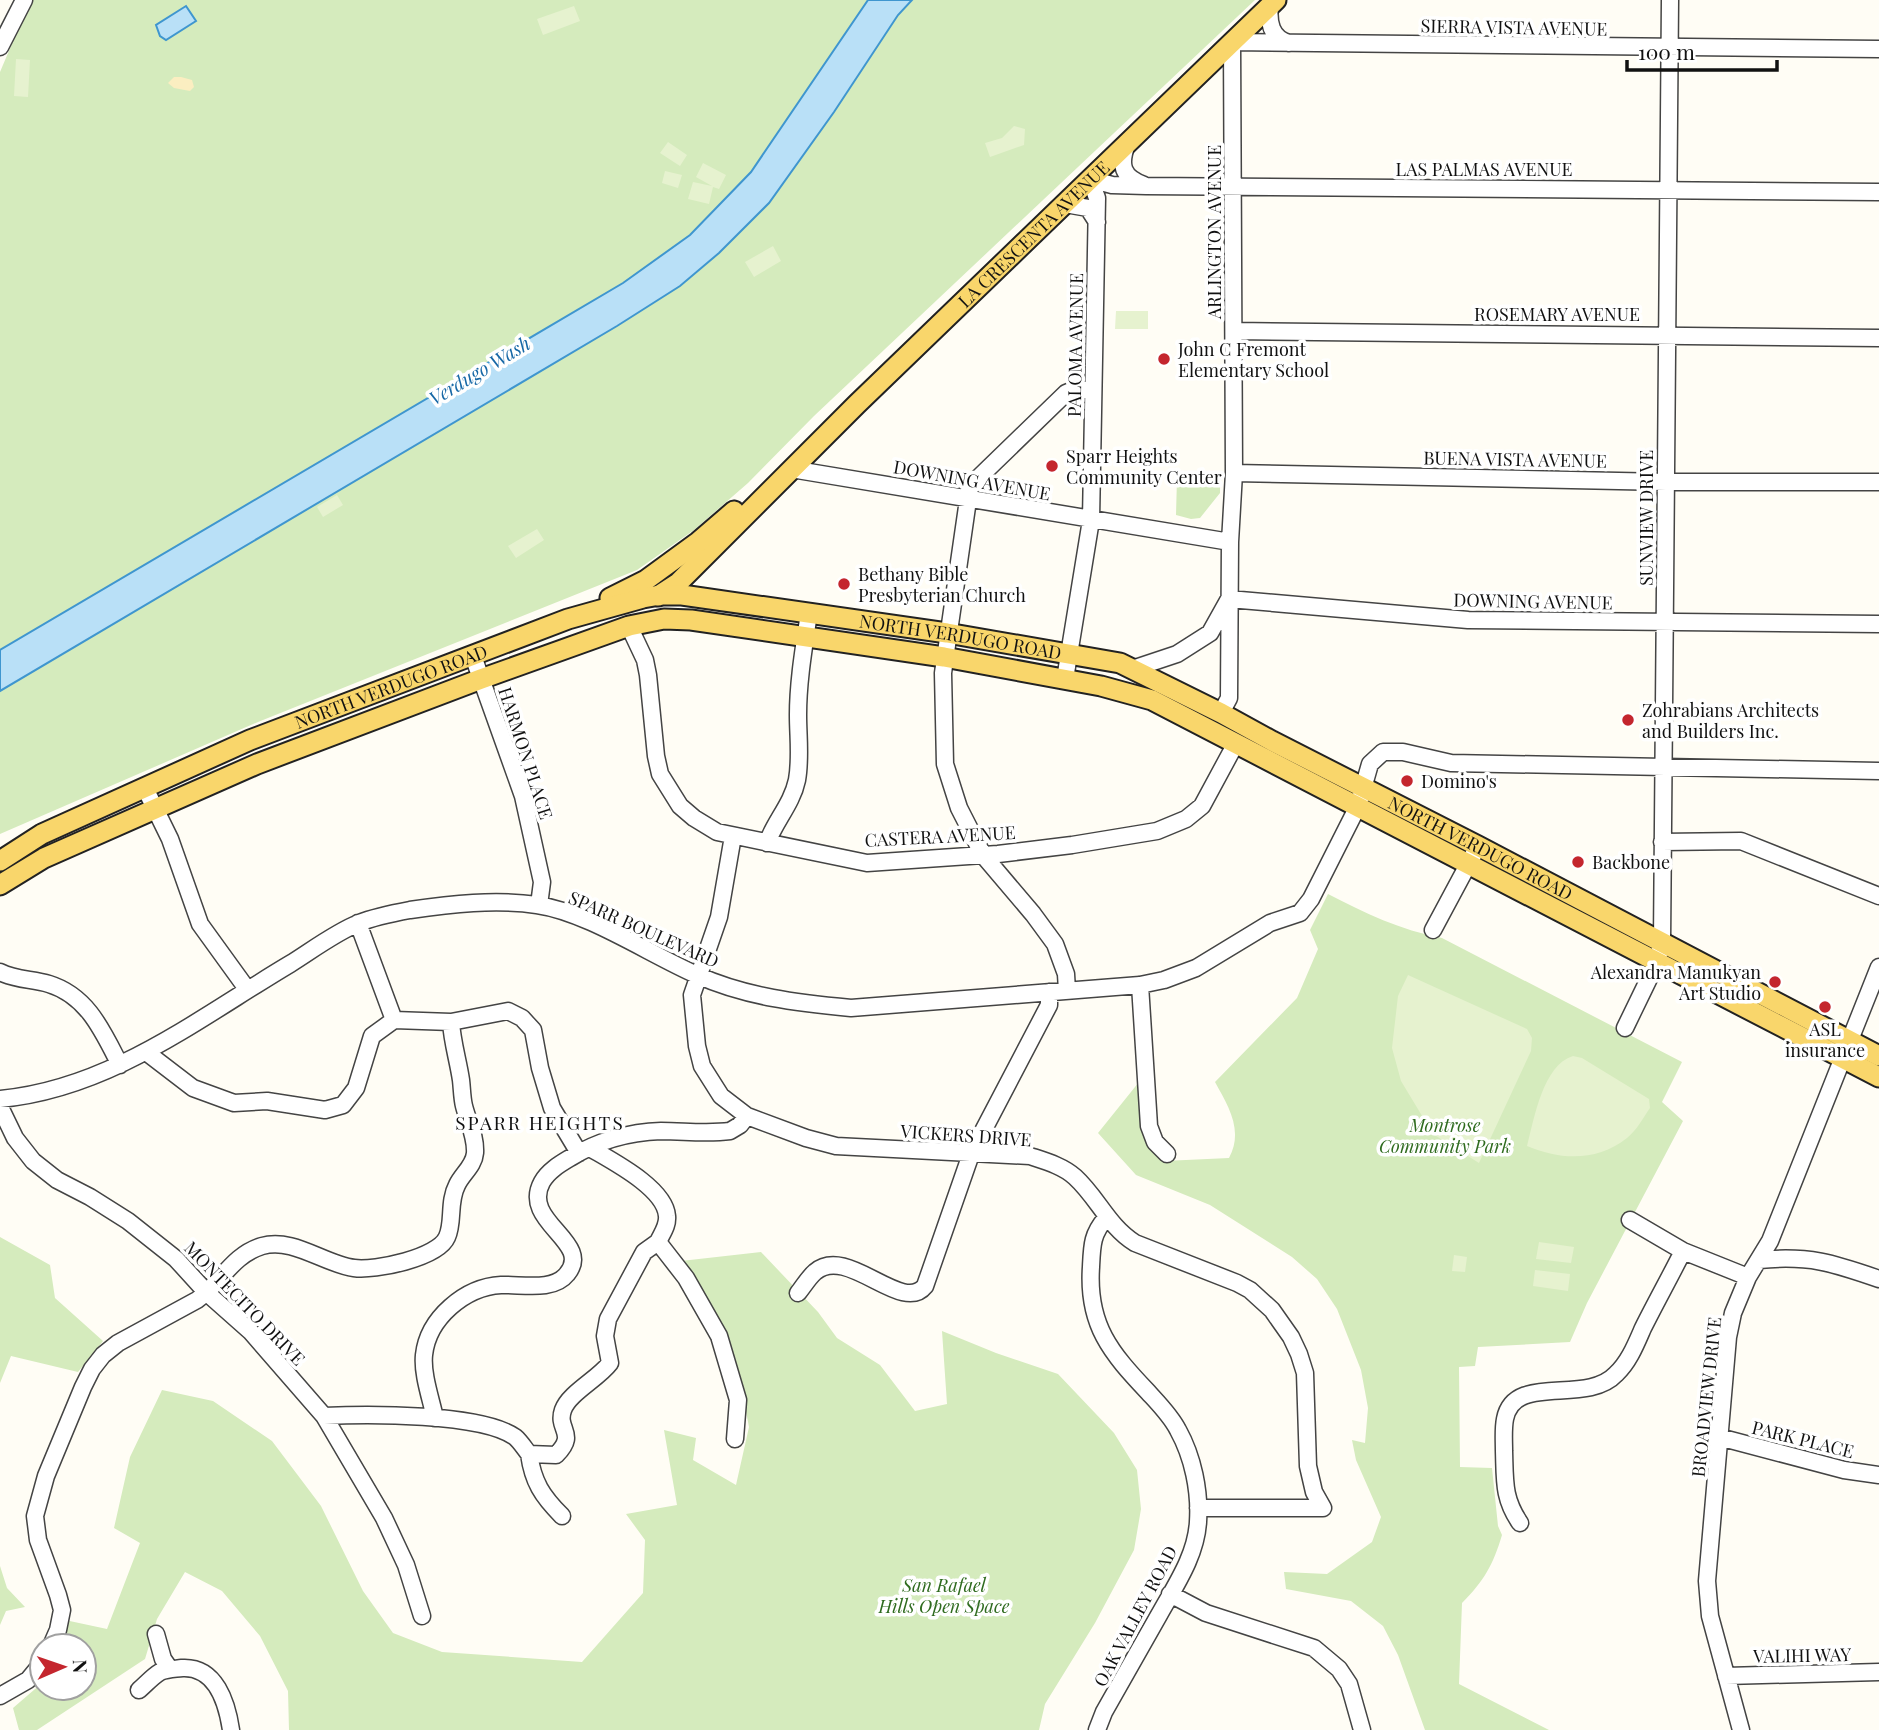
<svg xmlns="http://www.w3.org/2000/svg" width="1879" height="1730" font-family="'Playfair Display',serif">
  <rect width="100%" height="100%" fill="#fffdf5"/>
  <path fill="#d5ebbd" d="M33 0H1255L814 416 748 483 694 530 637 570 258 722 0 834V72L19 27Z
    M1177 478 1220 479V493L1200 518 1191 519 1176 515Z
    M1328 894C1365 913 1400 930 1442 938L1682 1062 1662 1102 1683 1121 1587 1303 1570 1342 1478 1347 1475 1366 1459 1367 1460 1467 1492 1468 1498 1526 1502 1535C1493 1565 1484 1581 1462 1603L1459 1684 1549 1730H1425L1398 1655 1383 1626 1351 1601 1286 1589 1284 1572 1327 1574 1372 1542 1381 1517 1356 1460 1352 1440 1365 1443 1368 1408 1361 1370 1337 1309 1317 1279 1292 1257 1210 1205 1136 1175 1098 1133 1139 1082 1164 1161 1229 1158C1244 1130 1228 1106 1215 1082L1297 998 1318 949 1310 930Z
    M0 1237 50 1265 55 1298 103 1341 78 1372 11 1356 0 1383Z
    M761 1252 818 1312 837 1338 880 1365 915 1411 947 1404 942 1331 996 1353 1058 1374 1114 1433 1137 1470 1141 1509 1134 1550 1095 1623 1045 1704 1039 1730H289L288 1691 260 1636 222 1591 185 1572 157 1619 145 1659 37 1730H19L13 1708 42 1683V1688H84V1646H61L65 1620 107 1629 140 1543 114 1528 130 1457 162 1390 213 1401 272 1441 321 1506 363 1591 393 1633 442 1652 582 1662 643 1593 645 1540 626 1514 677 1505 664 1430 696 1438 693 1460 736 1485 749 1427 741 1386 681 1261Z
    M0 1566 7 1588 25 1607 6 1611 0 1625Z"/>
  <path fill="#fbeec1" d="M174 77H181L192 80 194 87 190 91 174 88 168 83Z"/>
  <path fill="#e6f2cf" d="M574 6 580 21 543 35 537 19Z
    M16 59 30 60 28 97 14 96Z
    M1014 126 1025 129 1024 145 990 157 985 143 1002 138Z
    M668 142 687 155 680 166 660 153Z
    M703 163 726 175 719 189 713 187 709 204 688 199 693 182 712 186 696 177Z
    M665 171 682 175 678 188 662 183Z
    M773 246 781 261 754 277 745 262Z
    M1116 311H1148V329H1115Z
    M337 495 343 505 323 517 317 507Z
    M537 529 544 540 516 558 508 546Z
    M1408 975 1527 1029 1532 1038 1531 1051 1479 1163 1433 1134 1401 1081 1392 1048 1398 996Z
    M1573 1056 1582 1058 1649 1099 1650 1108C1643 1118 1637 1130 1627 1138 1597 1162 1560 1160 1527 1146 1534 1119 1543 1065 1573 1056Z
    M1539 1242 1574 1247 1571 1263 1536 1259Z
    M1454 1255 1467 1257 1465 1272 1452 1271Z
    M1535 1270 1570 1274 1568 1291 1533 1286Z"/>
  <path fill="#b9e0f7" stroke="#3f96cf" stroke-width="2" d="M868 0H912L898 15 834 112 769 203 719 253 680 286 617 326 0 691V650L623 283 690 235 751 172Z
    M186 6 196 21 166 40 160 36 156 25Z"/>
  <g fill="none" stroke-linecap="round" stroke-linejoin="round">
    <g stroke="#444" stroke-width="19">
      <path id="minor" d="M1270 5C1268 22 1271 38 1289 43
        M0 47 24 0
        M1127 144C1119 165 1122 177 1144 185
        M1090 179 1112 185 1146 186 1879 192
        M1065 204 1088 208 1097 222
        M1234 331 1879 338
        M791 469 1230 542
        M1234 473 1666 482H1879
        M629 626 645 660 648 675 656 756 660 774 680 806 694 818 717 832 867 863 998 854 1072 845 1157 831 1186 819 1202 806 1236 743
        M473 656 523 796 542 882 539 905
        M1132 669 1177 654 1210 633 1229 599 1468 620 1879 624
        M1065 679 1091 520 1097 198 1090 179
        M1221 713 1229 698 1230 542 1234 473 1232 42 1879 49
        M145 788 170 839 200 924 247 989
        M733 836 719 917 692 995 697 1046 702 1066 721 1096 747 1116 806 1138 836 1146 1030 1156C1045 1161 1063 1166 1075 1177 1098 1198 1108 1226 1135 1243L1237 1283 1250 1290 1272 1310 1291 1337 1299 1354 1305 1373 1308 1466 1314 1492 1323 1508H1198
        M1662 842 1741 841 1879 896
        M767 843C775 821 792 804 797 780 801 758 798 737 798 715 798 681 804 647 809 613
        M358 923 394 1020
        M1433 930 1478 846
        M0 972C15 980 33 979 49 984 88 996 103 1032 120 1065
        M1140 985 1149 1126 1155 1142 1167 1154
        M1067 991 1066 974 1055 944 1033 914 983 855 959 808 945 764 943 673 970 486 1066 393 1073 390H1093
        M1625 1028 1657 962 1662 942 1670 0
        M146 1052 193 1088 234 1103 267 1101 325 1110 343 1105 356 1088 372 1036 394 1020 451 1022 508 1011 522 1018 533 1030 540 1068 552 1108 579 1153
        M0 1099C110 1089 199 1018 290 964 311 951 336 932 359 923 374 917 394 913 410 910 451 904 495 899 537 905 587 912 649 954 697 975 746 997 798 1003 851 1008L1140 985 1164 980 1196 968 1270 923 1300 913 1311 899 1358 806 1370 764 1383 752H1403L1451 763 1879 771
        M0 1107 15 1138 33 1161 57 1180 90 1197 128 1221 176 1259 207 1293 251 1332 324 1416 384 1518 406 1565 422 1616
        M590 1148C612 1161 665 1188 667 1216 668 1226 662 1233 658 1242L686 1278 719 1336 738 1400 735 1439
        M1630 1220 1683 1251 1748 1277
        M1759 1260C1809 1255 1833 1263 1879 1279
        M798 1293C803 1287 809 1277 815 1272 847 1244 902 1315 925 1286L971 1154 1049 1005V992
        M324 1416C367 1414 481 1413 515 1437 520 1441 525 1449 529 1454L556 1455C578 1433 556 1430 563 1410 569 1393 598 1379 610 1363L605 1336 608 1319 644 1252 658 1242
        M435 1418C431 1399 422 1374 424 1355 428 1318 465 1287 501 1285 521 1284 553 1292 567 1274 594 1242 520 1222 542 1182 548 1171 560 1164 570 1158 597 1141 630 1132 661 1131 684 1131 707 1134 730 1131L740 1125 747 1116
        M1719 1437 1844 1470 1879 1475
        M529 1454C533 1482 542 1496 562 1516
        M1520 1523C1503 1498 1505 1481 1504 1451 1504 1441 1503 1429 1505 1419 1514 1372 1586 1406 1616 1374 1629 1362 1636 1344 1643 1328 1656 1302 1670 1277 1683 1251
        M1170 1594 1206 1613 1314 1648 1339 1669 1349 1684 1362 1730
        M156 1634 163 1659 170 1669
        M51 1646 58 1630 62 1610 58 1595 38 1540 35 1516 46 1476 83 1387 92 1369 103 1355 118 1343 197 1300C221 1283 232 1255 262 1246 293 1237 324 1264 354 1268 375 1271 438 1258 447 1237 454 1222 448 1202 457 1185 462 1174 474 1166 475 1153 476 1136 468 1122 464 1106 462 1098 462 1088 461 1080 458 1060 452 1041 451 1022
        M1726 1676 1879 1672
        M139 1690C146 1684 153 1676 160 1672 167 1669 175 1669 182 1668 216 1666 227 1703 231 1730
        M0 1696 28 1680 42 1663
        M1097 1730 1104 1712C1122 1680 1141 1647 1159 1615 1175 1586 1196 1556 1198 1522 1200 1491 1193 1457 1178 1430 1171 1416 1159 1404 1148 1392 1111 1353 1087 1325 1091 1267 1092 1245 1092 1234 1106 1218
        M1741 1730 1710 1616 1707 1581 1728 1337 1733 1313 1748 1277 1770 1241 1879 967"/>
    </g>
    <g stroke="#222" stroke-width="23">
      <g id="major">
        <path id="s1" d="M658 596 678 583 857 404 1276 0"/>
        <path d="M610 598 646 580 698 542 734 511"/>
        <path id="s2" d="M0 861 42 834 250 740 568 619 643 598 660 595H682L947 633 1120 663 1221 713 1272 741 1478 846 1879 1056"/>
        <path d="M0 885 44 858 257 764 481 679 629 626 664 619 691 620 944 657 1101 686 1152 700 1879 1077"/>
      </g>
    </g>
    <use href="#minor" stroke="#fff" stroke-width="16"/>
    <use href="#major" stroke="#f9d66b" stroke-width="19"/>
  </g>
  <g fill="#c4262e" stroke="#fff" stroke-width="2.5">
    <circle cx="1164" cy="359" r="7"/>
    <circle cx="1052" cy="466" r="7"/>
    <circle cx="844" cy="584" r="7"/>
    <circle cx="1628" cy="720" r="7"/>
    <circle cx="1407" cy="781" r="7"/>
    <circle cx="1578" cy="862" r="7"/>
    <circle cx="1775" cy="982" r="7"/>
    <circle cx="1825" cy="1007" r="7"/>
  </g>
  <g text-anchor="middle" dominant-baseline="central" stroke-width="7" stroke-linejoin="round" paint-order="stroke">
    <g font-size="18" fill="#111" stroke="#fff">
      <text transform="translate(1514 27) rotate(1)">SIERRA VISTA AVENUE</text>
      <text x="1484" y="169">LAS PALMAS AVENUE</text>
      <text transform="translate(1214 232) rotate(-90)">ARLINGTON AVENUE</text>
      <text stroke="none"><textPath href="#s1" startOffset="522">LA CRESCENTA AVENUE</textPath></text>
      <text x="1557" y="314">ROSEMARY AVENUE</text>
      <text transform="translate(1075 345) rotate(-89)">PALOMA AVENUE</text>
      <text transform="translate(1515 459) rotate(1)">BUENA VISTA AVENUE</text>
      <text transform="translate(972 480) rotate(10)">DOWNING AVENUE</text>
      <text transform="translate(1646 518) rotate(-90)">SUNVIEW DRIVE</text>
      <text transform="translate(1533 601) rotate(1)">DOWNING AVENUE</text>
      <text stroke="none"><textPath href="#s2" startOffset="1017">NORTH VERDUGO ROAD</textPath></text>
      <text stroke="none"><textPath href="#s2" startOffset="429">NORTH VERDUGO ROAD</textPath></text>
      <text transform="translate(526 753) rotate(72)">HARMON PLACE</text>
      <text transform="translate(940 836) rotate(-3)">CASTERA AVENUE</text>
      <text stroke="none"><textPath href="#s2" startOffset="1584">NORTH VERDUGO ROAD</textPath></text>
      <text transform="translate(644 929) rotate(24)">SPARR BOULEVARD</text>
      <text transform="translate(966 1135) rotate(4)">VICKERS DRIVE</text>
      <text transform="translate(245 1303) rotate(46)">MONTECITO DRIVE</text>
      <text transform="translate(1706 1397) rotate(-84)">BROADVIEW DRIVE</text>
      <text transform="translate(1803 1439) rotate(14)">PARK PLACE</text>
      <text transform="translate(1135 1616) rotate(-62)">OAK VALLEY ROAD</text>
      <text transform="translate(1802 1655) rotate(-1)">VALIHI WAY</text>
    </g>
    <g font-size="18" fill="#111" stroke="#fff" text-anchor="start">
      <text x="1178" y="349">John C Fremont<tspan x="1178" dy="21">Elementary School</tspan></text>
      <text x="1066" y="456">Sparr Heights<tspan x="1066" dy="21">Community Center</tspan></text>
      <text x="858" y="574">Bethany Bible<tspan x="858" dy="21">Presbyterian Church</tspan></text>
      <text x="1642" y="710">Zohrabians Architects<tspan x="1642" dy="21">and Builders Inc.</tspan></text>
      <text x="1421" y="781">Domino's</text>
      <text x="1592" y="862">Backbone</text>
      <text x="1761" y="972" text-anchor="end">Alexandra Manukyan<tspan x="1761" dy="21">Art Studio</tspan></text>
      <text x="1825" y="1029" text-anchor="middle">ASL<tspan x="1825" dy="21">insurance</tspan></text>
    </g>
    <g font-size="18" font-style="italic" fill="#2f6b1f" stroke="#fff">
      <text x="1445" y="1125">Montrose<tspan x="1445" dy="21">Community Park</tspan></text>
      <text x="944" y="1585">San Rafael<tspan x="944" dy="21">Hills Open Space</tspan></text>
    </g>
    <g font-size="19" font-style="italic" fill="#1768a6" stroke="#fff">
      <text transform="translate(479 370) rotate(-31)">Verdugo Wash</text>
    </g>
    <g font-size="19" letter-spacing="2" fill="#111" stroke="#fff">
      <text x="540" y="1122">SPARR HEIGHTS</text>
    </g>
  </g>
  <g transform="translate(63 1667) rotate(88)"><circle r="33" fill="#ffffff" stroke="#a0a0a0" stroke-width="2"/>
  <path d="M0-5L12 26L0 18L-12 26Z" fill="#c4262e"/>
  <text y="-10" font-size="19" font-weight="bold" text-anchor="middle" fill="#111111">N</text>
  </g>
  <path d="M1627 60v10h150v-10" fill="none" stroke="#111111" stroke-width="3.5"/>
  <text x="1638" y="60" font-size="21" fill="#111111" stroke="#ffffff" stroke-width="5" paint-order="stroke">100 m</text>
</svg>
